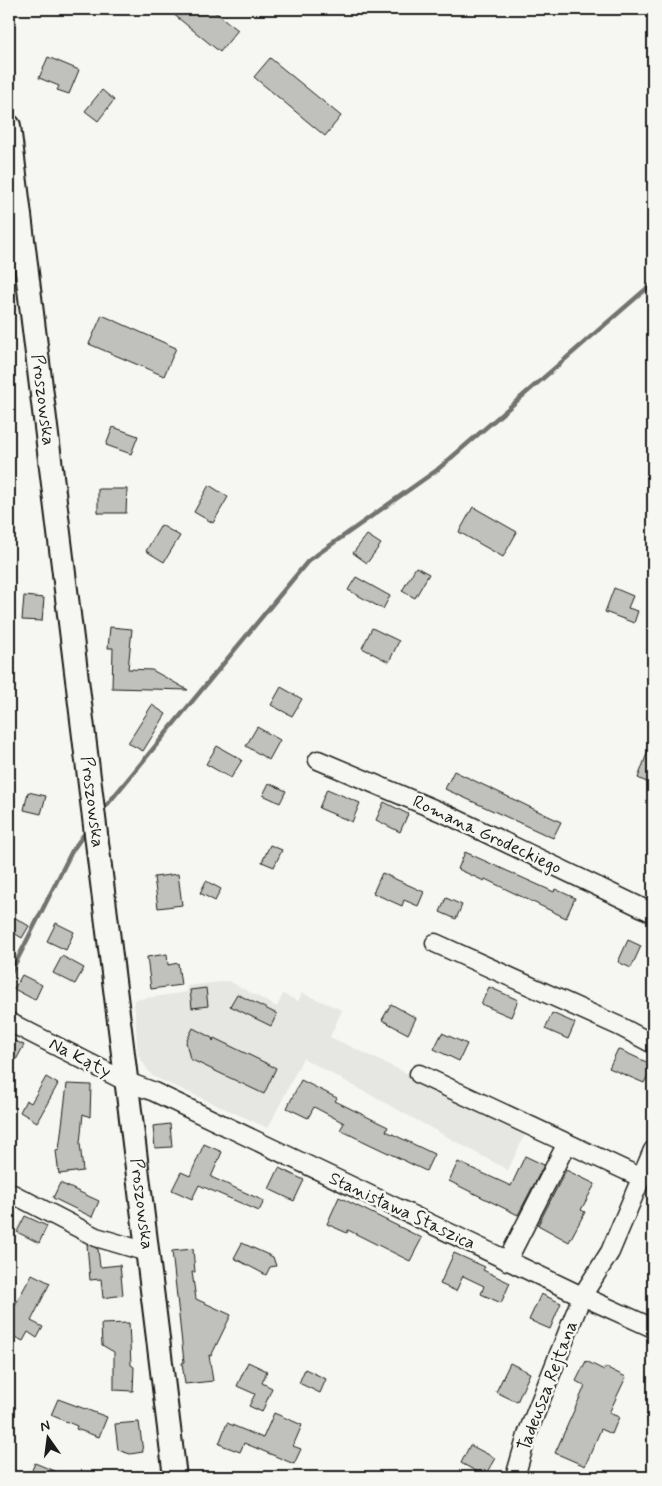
<svg xmlns="http://www.w3.org/2000/svg" width="662" height="1486" font-family="Mynerve,sans-serif">
  <rect width="100%" height="100%" fill="#f6f6f2"/>
  <filter id="ink" filterUnits="userSpaceOnUse"><feTurbulence type="fractalNoise" baseFrequency=".02" numOctaves="2"/><feDisplacementMap in="SourceGraphic" scale="10" xChannelSelector="R" yChannelSelector="G"/><feConvolveMatrix kernelMatrix="1 2 1 2 8 2 1 2 1" color-interpolation-filters="sRGB"/></filter>
  <g filter="url(#ink)">
    <path fill="#e6e6e2" d="M229 981 277 1007 283 994 298 1001 302 993 342 1010 330 1037 527 1130 508 1170 303 1058 268 1128 152 1076 138 1055 134 1000 187 992V986Z"/>
    <g fill="none" stroke-linecap="round" stroke-linejoin="round">
      <path stroke="#727271" stroke-width="4.5" d="M101 812 308 561 437 470 653 283
        M9 976 72 851 87 830"/>
    </g>
    <path fill="#c0c0bd" stroke="#1c1c1c" d="M167 9H211L238 30 220 52Z
      M48 57 79 70 69 94 57 90 59 86 39 78Z
      M270 58 341 116 325 136 254 77Z
      M102 90 114 100 98 121 85 111Z
      M102 315 176 348 164 376 89 344Z
      M113 427 138 436 131 454 106 445Z
      M209 485 228 497 213 523 194 512Z
      M98 489H127L126 513H98Z
      M473 507 517 532 503 557 459 532Z
      M161 525 180 536 164 562 146 551Z
      M367 535 381 544 367 563 353 553Z
      M416 567 429 574 415 598 402 591Z
      M356 577 390 596 383 609 348 590Z
      M614 588 633 596 628 608 638 611 634 623 605 612Z
      M24 596 44 598 42 621 22 620Z
      M110 627 132 629 128 669 152 670 188 690 112 688 113 648H108Z
      M372 628 399 641 389 662 362 648Z
      M281 687 302 699 292 716 271 705Z
      M152 705 166 714 143 751 128 743Z
      M257 727 280 740 269 760 246 746Z
      M652 740H653V785L638 778Z
      M217 746 242 760 231 778 206 764Z
      M454 771 561 822 553 838 445 789Z
      M269 783 286 791 280 803 263 795Z
      M327 789 360 803 352 822 319 808Z
      M28 792 46 796 41 814 24 810Z
      M384 802 408 814 400 832 376 820Z
      M270 845 282 850 274 867 262 862Z
      M465 852 554 892 555 889 575 898 566 918 485 879 484 881 458 869Z
      M382 873 424 892 418 906 404 900 402 906 373 893Z
      M178 874 182 905 158 908 154 877Z
      M206 881 221 889 215 901 200 893Z
      M446 898 462 905 456 919 440 912Z
      M14 917 29 926 22 938 9 930V927Z
      M56 923 74 932 66 950 47 941Z
      M628 940 641 946 631 968 618 962Z
      M167 954 168 965 178 963 181 985 151 989 147 957Z
      M62 956 84 968 75 984 53 973Z
      M22 975 42 985 35 1000 14 989Z
      M489 987 518 1000 511 1017 481 1004Z
      M206 988 208 1006 192 1008 190 990Z
      M237 994 277 1014 271 1026 230 1006Z
      M391 1004 416 1018 408 1034 382 1020Z
      M552 1013 575 1023 568 1039 545 1029Z
      M193 1028 212 1038 213 1041 214 1038 276 1068 264 1094 190 1059 186 1042Z
      M442 1033 467 1044 459 1061 434 1049Z
      M9 1038 24 1045 9 1073Z
      M618 1049 653 1065 644 1083 609 1068Z
      M46 1077 58 1084 37 1122 20 1112 26 1100 31 1103Z
      M301 1080 337 1098 335 1101 388 1127 386 1131 434 1154 426 1171 340 1130 344 1123 314 1107 308 1118 287 1108Z
      M67 1084 91 1085 90 1117 83 1114 80 1143 83 1171 59 1174 56 1151 59 1150Z
      M170 1124 172 1147 155 1148 153 1126Z
      M204 1144 222 1152 211 1177 264 1201 259 1211 199 1185 192 1199 172 1190 181 1172 190 1176Z
      M525 1156 544 1165 518 1215 449 1181 458 1162 511 1186Z
      M279 1168 304 1180 294 1201 269 1189Z
      M566 1170 595 1184 581 1210 585 1212 569 1242 538 1225Z
      M60 1183 99 1201 92 1217 53 1198Z
      M339 1197 422 1238 410 1261 348 1230 347 1233 327 1224Z
      M25 1216 47 1226 39 1243 17 1232Z
      M242 1243 273 1257 276 1266 270 1267 266 1275 234 1258Z
      M87 1244 98 1249 100 1267 120 1265 123 1295 103 1298 101 1279 90 1280Z
      M193 1249 195 1272H192L196 1299 231 1315 211 1356 209 1355 213 1381 185 1384 182 1363 184 1362 172 1251Z
      M454 1253 485 1267 483 1270 510 1283 501 1303 481 1294 484 1286 463 1276 456 1291 440 1284Z
      M32 1274 50 1283 31 1321 43 1327 37 1338 28 1332 23 1341 9 1334V1316Z
      M541 1294 561 1303 550 1329 529 1320Z
      M129 1323 131 1365 134 1367 133 1391 114 1390V1352L102 1345 101 1324Z
      M586 1361 604 1370 605 1367 626 1377 609 1413 619 1417 612 1434 601 1429 585 1466 555 1453 585 1386 576 1381Z
      M248 1362 267 1371 262 1383 272 1388 262 1412 249 1406 255 1394 237 1386Z
      M510 1363 530 1373 517 1402 496 1392Z
      M305 1369 326 1379 320 1393 299 1383Z
      M58 1399 107 1417 99 1437 76 1429 77 1426 51 1415Z
      M274 1413 302 1425 293 1446 301 1449 294 1464 244 1443 240 1452 219 1444 227 1423 263 1438Z
      M139 1422 143 1452 130 1454 118 1450 115 1424Z
      M470 1445 495 1458 485 1476 461 1463Z
      M35 1463 68 1477H29Z"/>
    <g fill="none" stroke-linecap="round" stroke-linejoin="round">
      <g stroke="#1c1c1c" stroke-width="21">
        <path id="minor" d="M318 760 448 815 653 913
          M435 943 621 1027 653 1044
          M9 1022 125 1081 152 1091 582 1296 653 1328
          M419 1074 642 1178
          M9 1192 96 1237 147 1252
          M507 1261 567 1143
          M515 1477 528 1432 582 1296 610 1252 653 1150"/>
      </g>
      <g stroke="#1c1c1c" stroke-width="26">
        <g id="major">
          <path id="s1" d="M9 126 175 1477"/>
        </g>
      </g>
      <use href="#minor" stroke="#f6f6f2" stroke-width="18"/>
      <use href="#major" stroke="#f6f6f2" stroke-width="22"/>
    </g>
  </g>
  <g text-anchor="middle" dominant-baseline="central" stroke-width="5" stroke-linejoin="round" paint-order="stroke">
    <g font-size="18" fill="#1c1c1c" stroke="#f6f6f2">
      <text stroke="none"><textPath href="#s1" startOffset="276">Proszowska</textPath></text>
      <text stroke="none"><textPath href="#s1" startOffset="681">Proszowska</textPath></text>
      <text transform="translate(487 835) rotate(25)">Romana Grodeckiego</text>
      <text transform="translate(80 1058) rotate(27)">Na Kąty</text>
      <text stroke="none"><textPath href="#s1" startOffset="1086">Proszowska</textPath></text>
      <text transform="translate(402 1211) rotate(25)">Stanisława Staszica</text>
      <text transform="translate(548 1386) rotate(-69)">Tadeusza Rejtana</text>
    </g>
  </g>
  <rect width="662" height="1486" fill="none" stroke="#f6f6f2" stroke-width="30"/>
  <rect x="15" y="15" width="632" height="1456" fill="none" stroke="#1c1c1c" stroke-width="2" filter="url(#ink)"/>
  <g transform="translate(48 1438) rotate(346)" stroke="#f6f6f2" stroke-width="4" paint-order="stroke">
  <path d="M0-4L9 19L0 12L-9 19Z" fill="#1c1c1c"/>
  <text y="-8" font-size="14" font-weight="bold" text-anchor="middle" fill="#1c1c1c">N</text>
  </g>
</svg>
